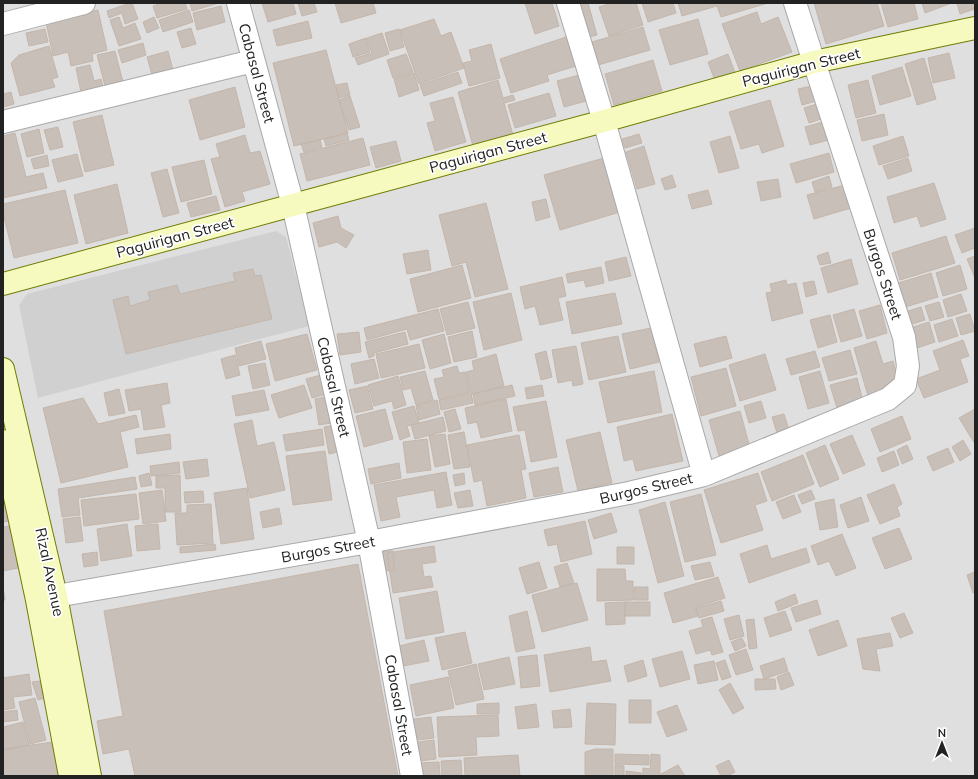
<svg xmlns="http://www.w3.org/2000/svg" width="978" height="779" font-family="Mulish,sans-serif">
  <rect width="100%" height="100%" fill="#f2efe9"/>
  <path fill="#e0dfdf" d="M3 3H975V776H3Z"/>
  <path fill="#d0d0d0" d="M276 231 286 237 309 326 38 398 19 305 27 294Z"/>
  <path fill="#c7bfb8" stroke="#c4b6ab" d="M130 3H132L138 19 125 24 122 13 109 18 107 11Z
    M161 3H185L187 9 157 18 153 6Z
    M190 3H219L192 11Z
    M262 3H293L296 14 268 22Z
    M298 3H314L317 12 302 16Z
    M335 3H373L376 13 341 23Z
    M525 3H552L559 26 535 34Z
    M576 3H588L597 35 585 38Z
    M612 3H636L643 25 609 36 599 7Z
    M642 3H673L676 13 648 22Z
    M678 3H768L721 17 717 6 682 16Z
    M814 3H877L884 26 826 44Z
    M881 3H914L918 19 888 27Z
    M922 3H949V4L925 13Z
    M957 3H975V9L960 14Z
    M221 6 225 22 197 30 193 13Z
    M98 10 107 50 92 54 93 61 71 66 68 52 53 56 46 22Z
    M189 10 193 22 163 32 159 20Z
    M757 12 761 24 778 17 792 52 740 71 722 24Z
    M119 17 123 28 135 23 141 39 119 46 110 20Z
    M154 17 159 28 147 33 143 22Z
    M434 19 441 36 451 32 464 68 419 84 400 30Z
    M698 19 708 54 670 65 659 30Z
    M308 21 312 38 277 46 273 30Z
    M643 27 650 50 598 65 592 42Z
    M191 28 196 44 182 48 177 32Z
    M45 29 48 42 29 46 26 33Z
    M399 29 404 47 390 51 385 33Z
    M382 33 389 54 358 65 355 58 372 53 367 38Z
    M566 37 576 66 547 75 549 81 511 93 500 59Z
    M366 38 370 52 353 57 349 44Z
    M143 43 146 55 122 63 118 50Z
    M491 44 500 78 469 86 463 63 472 61 469 50Z
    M49 46 58 77 52 79 55 87 20 96 11 63 19 55Z
    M326 50 348 133 294 146 273 63Z
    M115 51 123 82 105 86 97 55Z
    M168 51 173 70 152 75 147 57Z
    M949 53 955 78 933 83 928 58Z
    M406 54 413 72 393 78 387 60Z
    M728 54 737 78 717 86 708 62Z
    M924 58 936 99 917 105 905 64Z
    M653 60 662 91 614 105 605 74Z
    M90 65 94 81 101 79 103 87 81 92 76 68Z
    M902 67 911 96 880 105 872 76Z
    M458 72 462 83 424 96 420 85Z
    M414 73 419 90 399 97 394 79Z
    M583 74 590 100 564 107 557 81Z
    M498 80 503 98 513 95 515 100 504 103 513 135 473 146 458 92Z
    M868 80 876 113 856 118 848 85Z
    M347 83 350 95 339 98 336 85Z
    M816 85 820 100 802 105 798 89Z
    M235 87 245 127 200 140 189 100Z
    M11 92 14 104 3 107V94Z
    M549 93 556 116 515 128 508 105Z
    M350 96 360 127 349 130 339 100Z
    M453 97 466 142 435 151 427 123 435 121 430 103Z
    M770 100 784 146 762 153 759 144 741 149 729 112Z
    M820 103 824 118 809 123 804 108Z
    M884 114 888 135 862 141 857 120Z
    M102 115 114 165 85 172 73 122Z
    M826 121 832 139 810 145 805 127Z
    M58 127 63 147 50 150 44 130Z
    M39 129 44 153 27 157 21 134Z
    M15 133 26 177 43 173 47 188 3 198V136Z
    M347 133 349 140 326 146 324 139Z
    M639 134 642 143 625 148 622 139Z
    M245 135 250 153 260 151 270 184 242 192 245 201 225 207 211 159 220 157 216 144Z
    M730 136 739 168 719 173 710 142Z
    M903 136 909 156 879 165 873 146Z
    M363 138 370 165 307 181 300 154Z
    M320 140 322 147 304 152 301 144Z
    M396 141 401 161 376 168 370 147Z
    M644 146 655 184 637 189 626 152Z
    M829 153 834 172 796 183 790 164Z
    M77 154 83 176 58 182 52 160Z
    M47 155 49 166 34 169 31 159Z
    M604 158 620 212 560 230 544 175Z
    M908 158 912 171 888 179 883 166Z
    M204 160 212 194 181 202 172 167Z
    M167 169 179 213 163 217 151 173Z
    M672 175 676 187 665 190 661 179Z
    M829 176 832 187 815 192 812 182Z
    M778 179 781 197 761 201 757 182Z
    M934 183 946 219 921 227 917 216 894 223 887 197Z
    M117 184 128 233 86 244 74 195Z
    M845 185 851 208 814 219 807 195Z
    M65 190 78 243 14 258 3 213V204Z
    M708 190 712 204 692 209 688 195Z
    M216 196 220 210 191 217 187 203Z
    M546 199 550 217 536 221 532 202Z
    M486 203 508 289 475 297 466 262 452 266 439 215Z
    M338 216 341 228 354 235 346 248 337 242 319 247 313 223Z
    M975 228V248L962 253 955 235Z
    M946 236 955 263 900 280 892 253Z
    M428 250 431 270 407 274 403 254Z
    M828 252 831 263 820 265 817 256Z
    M975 256V278L967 259Z
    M626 257 631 276 609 281 605 262Z
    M851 259 858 284 828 293 821 268Z
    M462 265 471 298 418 312 410 279Z
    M960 265 967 289 943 296 936 273Z
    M601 267 604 283 586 287 584 280 568 283 566 274Z
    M253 269 255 276 261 275 272 319 126 354 113 300 128 296 130 306 150 300 148 292 177 285 180 294 235 281 233 273Z
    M931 273 938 297 902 308 895 284Z
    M562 277 566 296 558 298 563 320 540 325 535 306 525 309 520 287Z
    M786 280 787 285 796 283 803 313 772 321 766 293 772 292 770 284Z
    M814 281 817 294 806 297 803 283Z
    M511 293 522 340 484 350 473 302Z
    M615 293 622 324 572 334 566 302Z
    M961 294 967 311 948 317 943 300Z
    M468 302 475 328 447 335 440 309Z
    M939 302 944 317 930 321 925 306Z
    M880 305 887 333 867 339 859 311Z
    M921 307 925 320 906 326 902 313Z
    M438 309 444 331 410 340 407 329 367 340 364 328Z
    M854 309 862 336 841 342 833 315Z
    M970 314 975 331 961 335 956 318Z
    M830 315 837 342 818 348 810 320Z
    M952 319 958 336 939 342 934 325Z
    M929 322 935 342 914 349 907 329Z
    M651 328 659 362 630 369 622 334Z
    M472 331 477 357 454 362 448 337Z
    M359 332 361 352 340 355 337 334Z
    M405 332 408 344 374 353V356L369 358 365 342Z
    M307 334 317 370 275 381 266 344Z
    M444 334 451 363 430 369 422 340Z
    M618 336 626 372 589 380 581 343Z
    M726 336 732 358 700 367 694 344Z
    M963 340 969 356 960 359 968 382 924 398 916 379 940 370 933 351Z
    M261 341 266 359 239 366 235 348Z
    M876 341 883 364 893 361 898 380 896 388 868 396 854 348Z
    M419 344 425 368 381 378 376 354Z
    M576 346 583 384 573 386 572 380 558 383 552 350Z
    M850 350 857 374 829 381 822 358Z
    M546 351 552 377 541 380 535 354Z
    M815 351 820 367 791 375 786 359Z
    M496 354 504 386 472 394 466 372 474 370 472 361Z
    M765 354 776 390 740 401 729 365Z
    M235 355 240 375 226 379 221 359Z
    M374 359 379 378 355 384 351 364Z
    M265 363 270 385 253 389 248 366Z
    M457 366 459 373 465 372 470 392 439 399 434 379 444 377 442 370Z
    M726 368 736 406 701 416 691 377Z
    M425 371 433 400 416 405 411 388 403 390 400 377Z
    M654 371 662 412 608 423 599 382Z
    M820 371 829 403 808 409 799 377Z
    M321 375 327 394 312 398 306 379Z
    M398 376 406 405 394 409 392 401 374 406 368 385Z
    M857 378 863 401 837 408 830 385Z
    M167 383 170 403 161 405 165 427 144 430 141 409 129 411 125 390Z
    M304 385 312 408 279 418 271 395Z
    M512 385 515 396 475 405 473 394Z
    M542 385 544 396 527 399 525 388Z
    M367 386 373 409 355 413 349 390Z
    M119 389 125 413 109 416 104 393Z
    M264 390 269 410 236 416 232 396Z
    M471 393 473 403 441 410 439 400Z
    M326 397 331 423 319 425 315 399Z
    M83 398 98 424 136 415 139 427 120 432 128 467 61 483 43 408Z
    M506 399 512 431 481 438 477 422 468 424 465 408Z
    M437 400 440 414 419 420 416 406Z
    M546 401 557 457 531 462 525 430 518 431 513 407Z
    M761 401 766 418 749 423 744 406Z
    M414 406 419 423 407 426 410 436 400 440 392 412Z
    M385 409 393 439 364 447 356 416Z
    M455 409 461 429 449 432 444 412Z
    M975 409V444L959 418Z
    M740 411 750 448 719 456 709 420Z
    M672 414 683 461 636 471 633 459 624 461 617 427Z
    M784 414 789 430 777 433 772 417Z
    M902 416 911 439 880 452 871 429Z
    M443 417 446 431 415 439 411 425Z
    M252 420 257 446 274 442 285 490 250 498 234 424Z
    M336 425 342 451 329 454 324 427Z
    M322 429 324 445 286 451 283 435Z
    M464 432 470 467 454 469 448 435Z
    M600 432 612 483 578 491 566 440Z
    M170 434 171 449 137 454 135 439Z
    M445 434 450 464 435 467 429 436Z
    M519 435 526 469 521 470 526 498 487 506 482 480 474 482 467 445Z
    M852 435 865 465 843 474 830 444Z
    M427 439 431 470 407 473 403 442Z
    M963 440 971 454 960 461 952 447Z
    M825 445 839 479 820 487 806 453Z
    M907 445 913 459 902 464 897 450Z
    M948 448 954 462 933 471 927 457Z
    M325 451 332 500 293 505 286 456Z
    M894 451 899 465 882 472 877 458Z
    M803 455 814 484 772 501 761 472Z
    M207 459 209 476 186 479 183 462Z
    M179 462 180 473 151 476 150 466Z
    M399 463 401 478 371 484 368 469Z
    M558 467 563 492 534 497 529 473Z
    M446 472 452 505 437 508 434 490 396 497 400 517 381 521 374 485Z
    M149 473 152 485 141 487 139 476Z
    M464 473 465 484 455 486 453 475Z
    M758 473 767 501 755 505 763 530 721 543 704 490Z
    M180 475 181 512H165V488H156V476Z
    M135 477 137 489 78 498 80 515 62 517 58 489Z
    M894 484 902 504 897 507 900 516 880 524 867 495Z
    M3 486 10 521 3 522Z
    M247 488 254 539 221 544 214 493Z
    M162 490 166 521 143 524 139 493Z
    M470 490 473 506 458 508 454 493Z
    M811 490 815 499 802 504 798 495Z
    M203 491 204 502 185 503 184 492Z
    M136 494 139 519 84 526 81 500Z
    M701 494 716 555 685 562 670 502Z
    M794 495 801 512 783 519 776 502Z
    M861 497 869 521 848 528 840 505Z
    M834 499 838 527 820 530 815 503Z
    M665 502 684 576 658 583 639 510Z
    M211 504 213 543 177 545 175 513H187V505Z
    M279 508 282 524 263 528 260 512Z
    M611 513 617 532 594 539 588 520Z
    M80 517 83 541 66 543 63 519Z
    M585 521 592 554 561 562 557 544 548 546 544 530Z
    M127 524 132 556 101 561 97 529Z
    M158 524 160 549 137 551 135 526Z
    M10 526 18 568 3 571V527Z
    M899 528 912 559 885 569 872 538Z
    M842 534 856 568 836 576 829 561 818 565 811 546Z
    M215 544 216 550 180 553V547Z
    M767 545 771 559 806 548 810 562 749 583 740 554Z
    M434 546 436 562 422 564 424 577 431 576 433 587 393 593 387 553Z
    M617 547H634V564H617Z
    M382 551H393L394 570 384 571Z
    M97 552 98 565 84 567 82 554Z
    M539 562 547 588 527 594 519 568Z
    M710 562 714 576 695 580 691 566Z
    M567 563 574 583 560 587 554 567Z
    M358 564 398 776H135L129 749 103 754 97 721 123 716 104 611Z
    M597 569H625L626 581H633V600L597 601Z
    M975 572V592L973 593 967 575Z
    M718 577 725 598 695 607 698 616 673 623 664 593Z
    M577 583 588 620 542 632 532 595Z
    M3 587 5 600H3Z
    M634 587H648V600H634Z
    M437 591 444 632 406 639 399 598Z
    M795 594 798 603 778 611 775 602Z
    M817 600 821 614 796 622 791 608Z
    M721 601 724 611 699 618 696 608Z
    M625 602V624L606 625 605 603Z
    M625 602H650V616H625Z
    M527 611 535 648 516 652 509 616Z
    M785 611 792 630 770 637 764 618Z
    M904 613 913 633 900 638 891 618Z
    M739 615 744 636 730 640 724 619Z
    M712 617 723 652 712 655 710 650 696 654 689 631 703 627 701 620Z
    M754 619 757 648 749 649 746 620Z
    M838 620 847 646 818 656 809 630Z
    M465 632 472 663 442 670 435 638Z
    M890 633 893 646 876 649 880 671 863 669 857 639Z
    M742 638 746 646 735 651 731 642Z
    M424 640 429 661 403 666 399 646Z
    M590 647 592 662 606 660 611 681 550 692 544 655Z
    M746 649 753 670 736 675 729 655Z
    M682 651 690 679 660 687 652 659Z
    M537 655 540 686 521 688 518 657Z
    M509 657 515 684 484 690 478 664Z
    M784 658 788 671 764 679 760 666Z
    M643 660 647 676 628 682 624 666Z
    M725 660 731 677 722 680 716 663Z
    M714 661 718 680 698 684 694 665Z
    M476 664 484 699 456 705 448 671Z
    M789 672 794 685 781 690 777 677Z
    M29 674 32 695 13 697 15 708 3 710V678Z
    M448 677 454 708 416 716 410 685Z
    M755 679H775L776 689 755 690Z
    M40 681 45 698 38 700 32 682Z
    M730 683 744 708 733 714 719 690Z
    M35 698 46 740 30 744 19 702Z
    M629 700H651V723H629Z
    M499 703V714H477V704Z
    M587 703 616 704 615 745 585 744Z
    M536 704 539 727 518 729 515 707Z
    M677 705 687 730 667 737 657 712Z
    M570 709 572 727 554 728 552 711Z
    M17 710 18 720 3 722V712Z
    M498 715 499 736 476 737 477 755 439 757 437 717Z
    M431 717 434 738 409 741 406 720Z
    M23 722 29 745 3 751V727Z
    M434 740 436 759 420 761 418 742Z
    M60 741 65 776H3V749Z
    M595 749H613V776H589L585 774V752Z
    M615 754 649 755V765L615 764Z
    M651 754 660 755V776H643V768L650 769Z
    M518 755 520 776H465L464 758Z
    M461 760 462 776H442L441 761Z
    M729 760 735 772 727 776H721L716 766Z
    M439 762 440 776H418L417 763Z
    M615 765 624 766V776H615Z
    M678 765 685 776H662L661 774Z
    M626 771 642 773V776H626Z"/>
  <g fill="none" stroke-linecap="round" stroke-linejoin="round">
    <g stroke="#a9a9a9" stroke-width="24">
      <path id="minor" d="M238 3 293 205 369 542 412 776
        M568 3 604 121 704 475
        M3 24 84 3
        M3 122 253 61
        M38 600 56 596 369 542 629 493 704 475 888 399 905 385 908 366 904 337 814 62 795 3"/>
    </g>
    <g stroke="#707d05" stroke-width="24">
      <path id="secondary" d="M3 284 293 205 604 121 814 62 975 28
        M3 369 56 596 90 776
        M3 441 37 600 70 776"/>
    </g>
    <use href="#minor" stroke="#fff" stroke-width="22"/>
    <use href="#secondary" stroke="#f7fabf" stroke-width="22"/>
  </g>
  <g text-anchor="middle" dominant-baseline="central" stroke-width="3.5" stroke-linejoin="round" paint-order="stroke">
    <g font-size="15" fill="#222" stroke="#fff">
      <text transform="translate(801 67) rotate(-14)">Paguirigan Street</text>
      <text transform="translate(257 73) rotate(75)">Cabasal Street</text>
      <text transform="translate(488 152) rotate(-15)">Paguirigan Street</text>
      <text transform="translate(175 237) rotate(-15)">Paguirigan Street</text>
      <text transform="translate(883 274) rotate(72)">Burgos Street</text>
      <text transform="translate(334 387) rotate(77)">Cabasal Street</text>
      <text transform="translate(646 488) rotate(-13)">Burgos Street</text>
      <text transform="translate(328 549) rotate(-10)">Burgos Street</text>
      <text transform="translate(50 572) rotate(78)">Rizal Avenue</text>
      <text transform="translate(399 705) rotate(80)">Cabasal Street</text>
    </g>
  </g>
  <rect width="978" height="779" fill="none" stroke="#222222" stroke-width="8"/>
  <g transform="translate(942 743)" stroke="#ffffff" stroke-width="3" paint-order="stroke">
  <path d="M0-3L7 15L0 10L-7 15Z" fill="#222222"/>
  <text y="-6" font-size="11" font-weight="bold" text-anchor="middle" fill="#222222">N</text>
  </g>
</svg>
